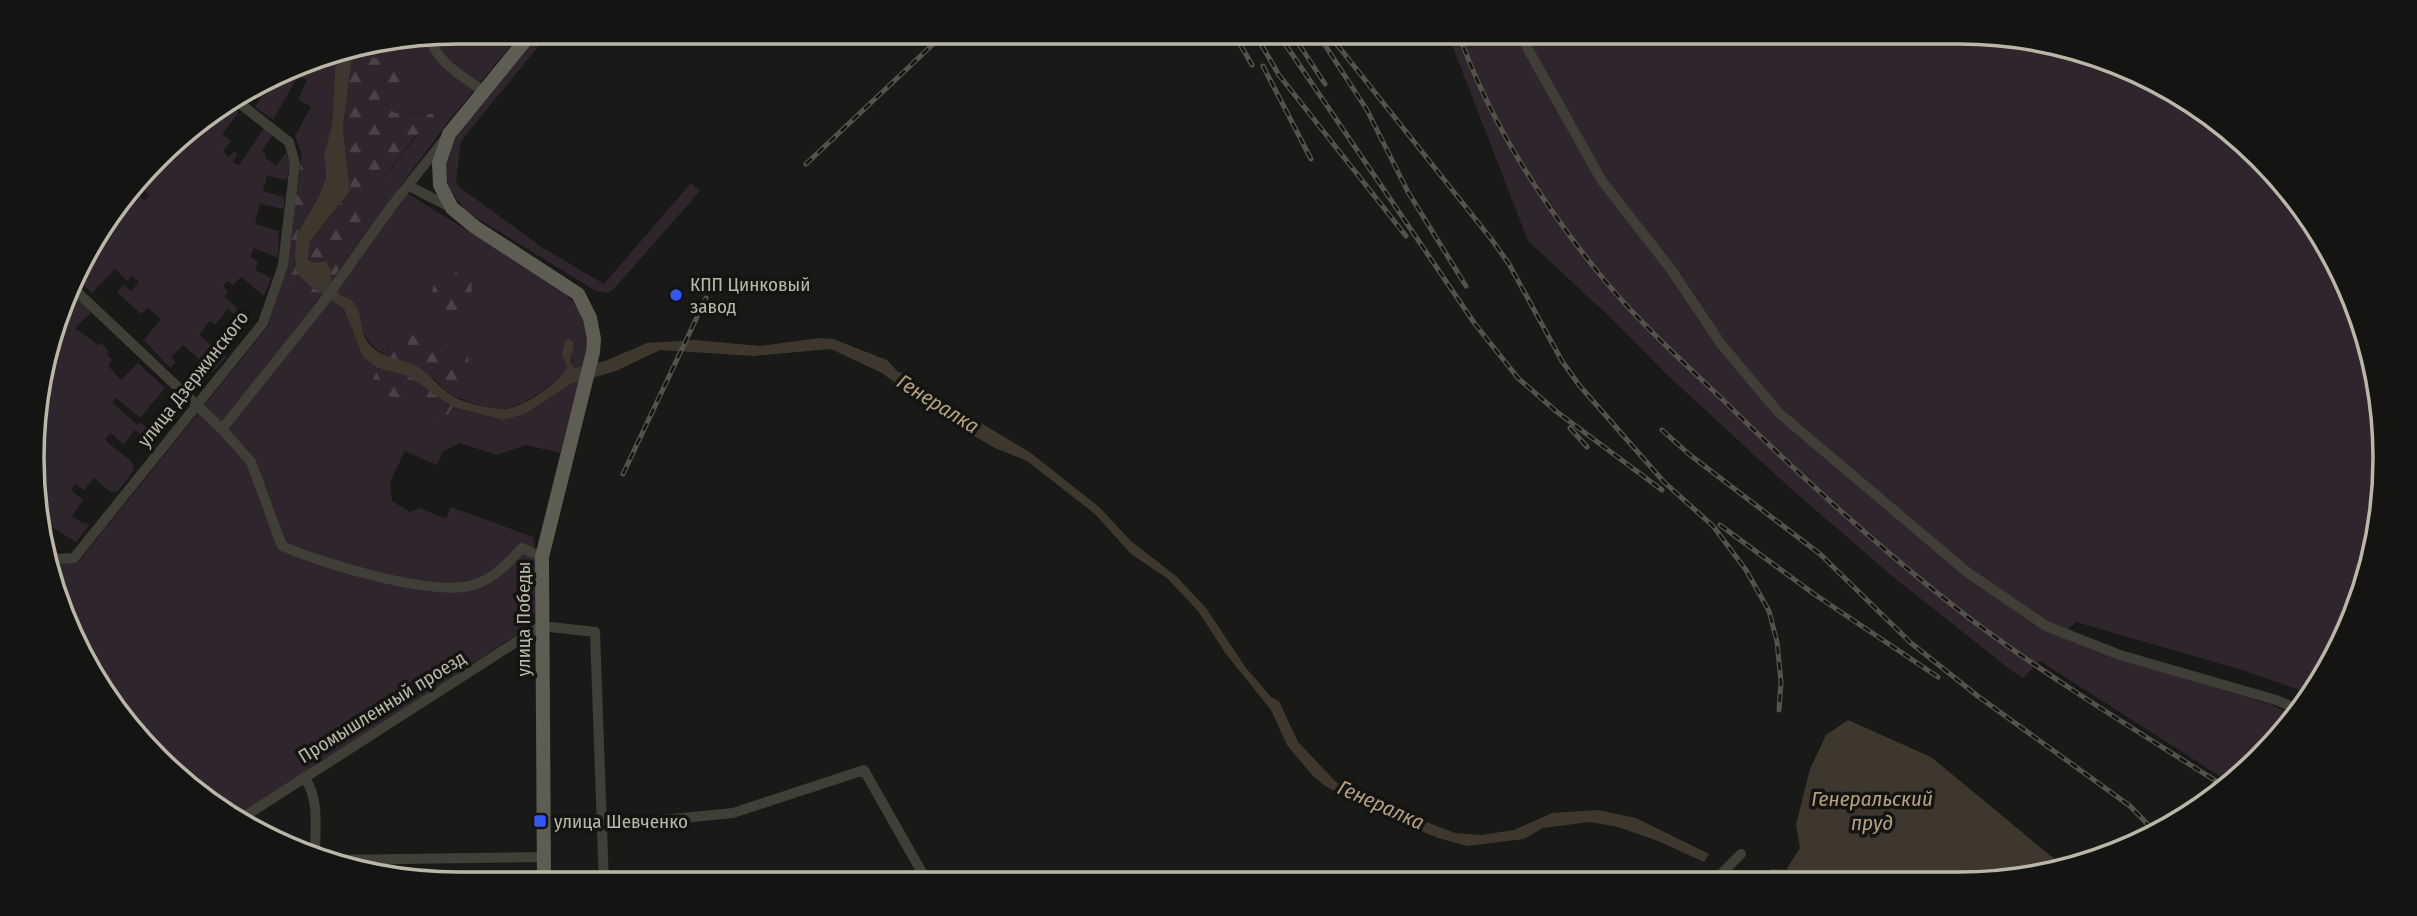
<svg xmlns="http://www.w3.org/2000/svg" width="2417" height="916" font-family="'Fira Sans Condensed',sans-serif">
  <defs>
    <pattern id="forest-firs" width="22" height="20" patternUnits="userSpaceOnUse" patternTransform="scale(1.75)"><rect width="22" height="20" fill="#2f252c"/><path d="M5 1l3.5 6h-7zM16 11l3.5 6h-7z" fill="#4b4248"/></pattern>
  </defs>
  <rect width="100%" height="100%" fill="#191917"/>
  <path fill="#2f252c" d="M458 32H522L451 118 399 188 553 284C585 308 594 326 583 366L575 368 570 364 572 356 565 350 562 354 567 368C557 384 521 408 502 409 487 409 472 403 459 398L469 382 388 346 385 354C362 342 363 329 357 306L341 296 331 281 362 236 366 202 433 114 395 113 381 101 370 50 374 45Z
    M539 32H550L461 141 456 181 458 186 543 248 604 284 691 183 700 191 613 290 607 293 596 291 467 212 450 190 446 178 445 161 451 145 463 126Z
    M1447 32H1959L2070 46 2219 120 2329 245 2382 403 2371 569 2314 695 2242 670 2076 622 2061 635 2118 658 2272 705 2288 713 2285 727 2241 778 2232 784 2040 661 2023 678 2012 671 1892 576 1788 486 1665 373 1613 320 1528 241Z
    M336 52 332 125 324 154 302 155 295 136 311 107 298 99 307 80 298 76 273 120 255 107 260 99 253 93 321 54Z
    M233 105 238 113 222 134 231 141 223 151 229 157 234 151 238 154 233 162 239 165 264 128 273 135 262 150 266 154 265 157 276 166 286 152 290 163 287 180 267 176 263 191 284 197V209L260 204 255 224 279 231 278 258 254 248 250 257 258 261 255 270 271 278 264 296 241 277 233 285 227 281 223 286 228 291 225 297 238 309 234 314 228 309 215 325 210 321 199 335 226 357 213 372 183 345 171 357 176 362 170 368 144 340 161 319 148 308 141 314 117 292 124 285 131 291 139 282 132 276 127 281 115 269 92 293 77 279 88 245 129 196 134 200 138 195 145 200 149 195 140 186 146 179 144 177 177 137Z
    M299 174 326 178 319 196 316 192 296 194Z
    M282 280 315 304 322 293 344 309 363 357 378 368 373 379 380 394 411 401 443 421 453 407 503 420 525 414 571 384 579 382 560 453 526 445 497 455 460 443 443 451 437 465 405 451 390 482 392 501 410 512 420 508 446 519 451 507 533 537C537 554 540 599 534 616 532 621 527 626 524 630L238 816 199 797 103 695 47 558 58 565 79 561 268 326Z
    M72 294 89 309 90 314 75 328 98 345 101 343 109 352 107 355 112 360 108 366 121 380 138 363 165 388 140 418 116 398 112 403 138 425 141 423 155 434 150 442 135 430 124 444 110 433 105 440 132 462 134 470 117 492H110L94 478 84 490 75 484 71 490 83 500 72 516 84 524 86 522 89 525 76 542 52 527 47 534 51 537 46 546 40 542 35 402Z"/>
  <path fill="url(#forest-firs)" d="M374 45 370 50 373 58 403 63 410 83 381 101 395 113 433 114 435 124 415 136 366 202 362 236 331 281V271L308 261 310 241 350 191 343 127 353 49Z
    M324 154 326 178 299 174 302 155Z
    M316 192 319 196 297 234 310 286 322 293 315 304 282 280 296 194Z
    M465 264 471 267 472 300 456 318 430 301 434 284 445 283Z
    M408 328 468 353 469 382 459 398 450 395 434 379 385 354 388 346Z
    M378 368 408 376 453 407 443 421 411 401 380 394 373 379Z"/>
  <path fill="#3e372d" d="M353 49 343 127 350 191 310 241 308 260 317 263 326 261 331 271V281L341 296C368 301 355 332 372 347 384 358 403 359 416 366 429 373 437 385 449 394 460 402 497 412 511 408 530 402 556 385 567 368L562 354 565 342 569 339 574 342 570 363 575 368 605 361 647 343 695 340 760 346 820 338 833 339 887 360 898 372 910 374 919 385 945 405 961 411 1031 453 1099 507 1132 542 1176 576 1206 608 1246 668 1271 697 1279 701 1298 742 1336 782 1369 800 1455 833 1480 835 1514 830 1552 813 1598 810 1636 818 1709 854 1704 862 1658 841 1618 827 1590 822 1543 828 1524 839 1467 846 1438 838 1375 812 1325 786 1312 775 1287 745 1271 710 1226 654 1198 611 1167 578 1131 554 1095 514 1027 461 995 448 944 419 882 373 831 349 753 356 660 350 616 371 571 384 525 414 503 420 453 407 408 376 378 368 363 357 344 309 310 286 297 273 295 254 297 234 319 196 326 178 324 154 332 125 336 52Z
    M1848 720 1931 757 2063 866 2015 881H1770L1771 869 1786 870 1800 848 1796 825 1810 769 1826 735Z"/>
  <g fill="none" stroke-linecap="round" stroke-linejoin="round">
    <path stroke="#3f3f38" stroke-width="10" d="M1521 32 1529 51 1602 181 1670 268 1721 344 1779 413 1967 572 2046 626 2120 655 2276 700 2300 710
      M429 36C438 64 461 75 483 91
      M409 186 452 208
      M74 289 222 429 251 462 282 546C321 563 437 599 476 584 496 577 508 563 522 548L542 557
      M222 429 322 304 391 207 444 140
      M43 550 58 559 74 558 263 323 283 265 295 163 289 142 238 102
      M304 777C320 798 315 829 315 854
      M242 818 541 626 595 632 604 884
      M601 826 733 813 864 770 928 883
      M328 860 544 857
      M1717 882 1720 875 1741 854"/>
    <path stroke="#5e5d54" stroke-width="14" d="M532 32 449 134 439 163 440 185 452 208 475 227 578 294 590 318 594 339 593 352 542 557 544 884"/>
    <g stroke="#54534b" stroke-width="5">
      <path id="rail" d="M1233 32 1252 65
        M1254 32 1279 75 1406 236
        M1277 32 1475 324 1518 378 1557 412 1662 490
        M1291 32 1325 84
        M1327 32 1492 240 1509 264 1562 361 1579 385 1664 482 1713 526 1746 570 1769 611 1777 642 1781 682 1779 710
        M1458 32C1490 123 1544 207 1606 282 1641 324 1682 361 1722 399 1800 476 1882 551 1969 618 2049 678 2142 734 2227 788
        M1321 39 1367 110 1408 192 1466 286
        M1263 66 1311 159
        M806 164 946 32
        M1570 428 1587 447
        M1662 430 1690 455 1820 554 1911 643 1979 697 2130 806 2157 834
        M623 474 706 298
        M1720 525 1814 594 1938 677"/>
    </g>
    <use href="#rail" stroke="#141512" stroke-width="2.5" stroke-dasharray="8" stroke-linecap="butt"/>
  </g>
  <g fill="#3257f7" stroke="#141512" stroke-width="2.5">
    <circle cx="676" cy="295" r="7"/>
    <rect x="533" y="814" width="14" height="14" rx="3.5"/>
  </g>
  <g text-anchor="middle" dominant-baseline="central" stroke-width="7" stroke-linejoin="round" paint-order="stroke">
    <g font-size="19" fill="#bab7a9" stroke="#141512" text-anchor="start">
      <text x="690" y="284">КПП Цинковый<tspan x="690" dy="22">завод</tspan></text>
      <text x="554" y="821">улица Шевченко</text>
    </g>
    <g font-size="19" fill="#bab7a9" stroke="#141512">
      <text transform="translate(193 379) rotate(-52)">улица Дзержинского</text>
      <text transform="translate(523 619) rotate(-90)">улица Победы</text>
      <text transform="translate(382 707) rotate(-32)">Промышленный проезд</text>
    </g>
    <g font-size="21" font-style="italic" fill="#b5a17f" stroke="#141512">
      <text transform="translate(938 404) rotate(32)">Генералка</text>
      <text x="1872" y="799">Генеральский<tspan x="1872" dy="24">пруд</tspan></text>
      <text transform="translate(1381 805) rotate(24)">Генералка</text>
    </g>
  </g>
  <path d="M0 0H2417V916H0ZM458 44H1959A414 414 0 0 1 2373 458V458A414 414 0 0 1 1959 872H458A414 414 0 0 1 44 458V458A414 414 0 0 1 458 44Z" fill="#141512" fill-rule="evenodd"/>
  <path fill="none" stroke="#bab7a9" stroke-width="3.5" d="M458 44H1959A414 414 0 0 1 2373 458V458A414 414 0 0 1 1959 872H458A414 414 0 0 1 44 458V458A414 414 0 0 1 458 44Z"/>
</svg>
